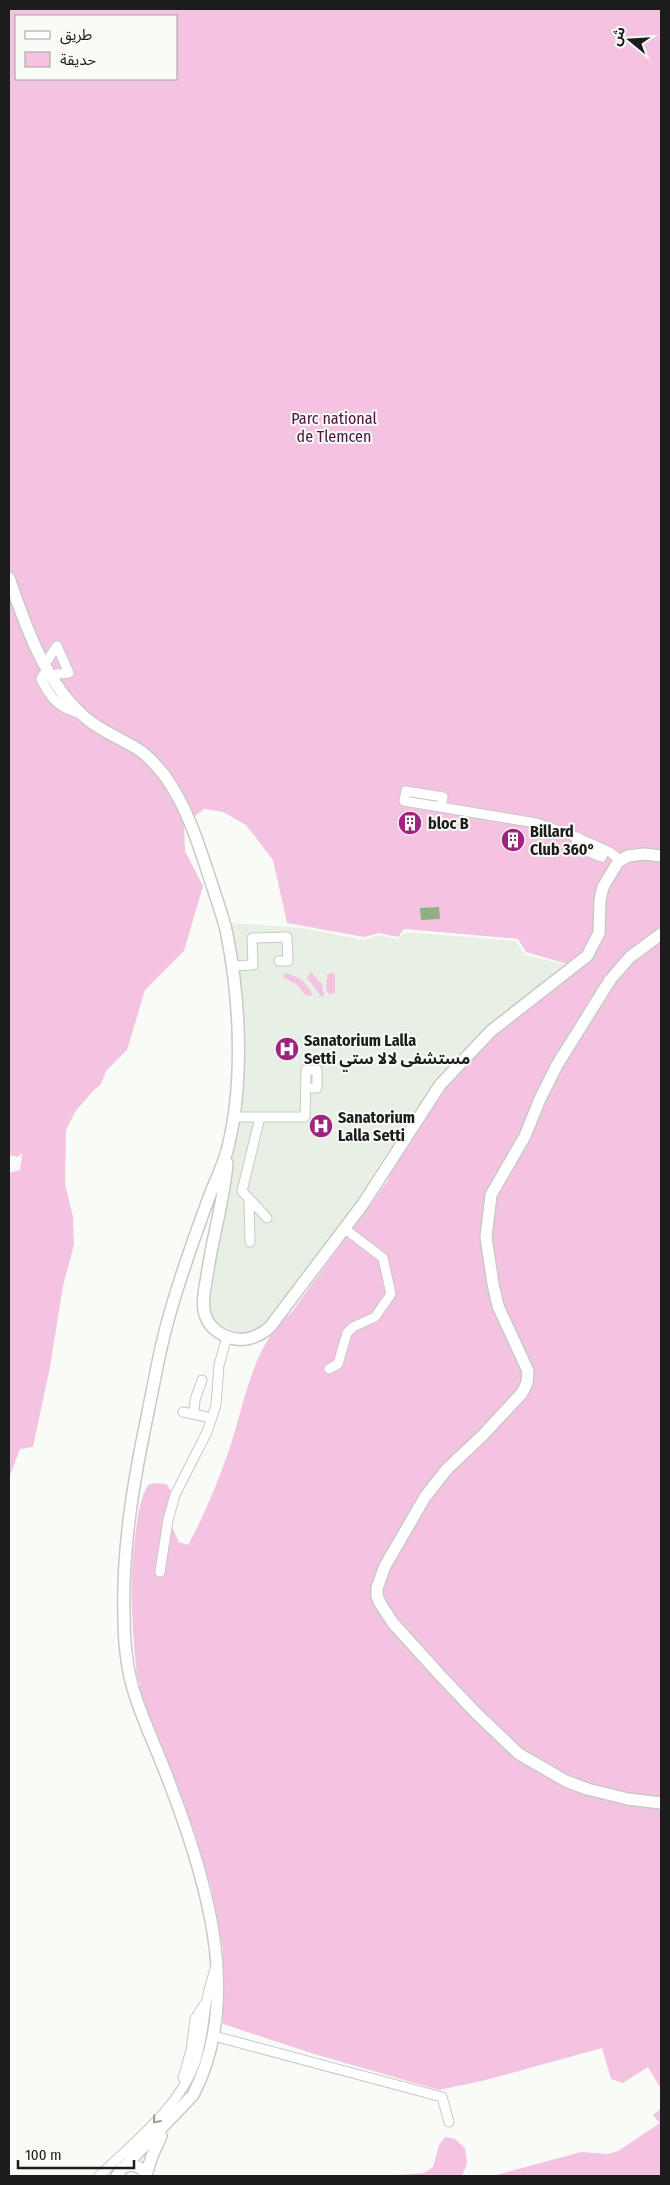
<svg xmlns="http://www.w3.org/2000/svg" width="670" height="2185" font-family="'Fira Sans Condensed','Noto Sans Arabic',sans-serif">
  <rect width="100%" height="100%" fill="#f8fbf6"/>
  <path fill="#e8f0e5" d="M231 923 303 928 364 940 379 935 398 939 406 932 516 941 525 955 567 965 486 1030 438 1080 381 1162 341 1227 266 1325 256 1331 248 1333H237L216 1322 211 1314 208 1303 210 1280 227 1188 236 1123 237 971Z"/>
  <path fill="#f5c3e2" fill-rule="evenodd" d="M9 9H661V2089L648 2067 623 2083 611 2079 602 2048 486 2080 439 2090 314 2054 223 2024V1949L212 1890 194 1830 174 1787 138 1689 140 1685 137 1676C132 1627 128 1579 136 1530 138 1514 140 1499 148 1485L154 1483 166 1484 171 1491 165 1512 179 1542 188 1545C204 1516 218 1482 229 1450 245 1404 251 1346 291 1313L386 1183 406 1144 447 1087 489 1040 577 967 526 952 518 939 404 929 398 937 379 933 364 937 287 923 273 860 246 825 223 812 204 809 184 825 185 851 203 886 184 951 145 990 127 1050 106 1071 101 1084 92 1092 75 1112 66 1130 65 1184 73 1217 74 1245 63 1286 50 1367 33 1447 20 1449 9 1478V1173L20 1170 22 1153 18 1157 9 1155ZM16 16H176V79H16Z
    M311 972 322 984 324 997 321 996 307 978Z
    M332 972 335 975V993L329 994 326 990 327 975Z
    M285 973C297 976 307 981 312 994L310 996 305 995 297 985 283 977Z
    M661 2108V2176H492L581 2152 608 2154 618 2151 660 2123 653 2115Z
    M445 2137 455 2139 465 2148 467 2163 462 2176H383L424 2173 433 2167 439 2145Z"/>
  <path fill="#8fb080" d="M439 907 440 919 421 920 420 908Z"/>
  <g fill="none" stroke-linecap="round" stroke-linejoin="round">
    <g stroke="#c7cac6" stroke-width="11">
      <path id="minor" d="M44 665 57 646 69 673 49 675
        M46 671 41 679C51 699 59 708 81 714
        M441 807 443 797 406 791 404 801 536 823 574 836 610 852 620 860
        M578 837 576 843 581 849 602 857 605 850
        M232 966 253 965 252 938 287 937 288 961H279
        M233 1117H305L306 1070H317V1088H306
        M260 1117 242 1191 267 1218
        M249 1200 250 1242
        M329 1369 338 1364 347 1333 353 1327 375 1317 391 1294 383 1258 345 1229
        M183 1412 212 1418
        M194 1414 195 1400 202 1380
        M160 1572 168 1520 175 1495 207 1432 216 1405 219 1365 227 1337
        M214 2036 442 2097 449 2122
        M183 2078 191 2050 195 2019 204 2005
        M99 2176C133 2143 178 2109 195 2063 202 2042 203 2020 207 1999 209 1989 212 1979 215 1969"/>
    </g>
    <g stroke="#c7cac6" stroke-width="14">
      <path id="secondary" d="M9 578C26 627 45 684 87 719 102 731 119 738 136 748 147 754 157 766 165 776 189 810 200 849 213 888 218 904 224 919 227 935 240 1000 244 1082 228 1147 224 1165 214 1183 208 1200 193 1241 178 1282 167 1324 159 1353 154 1383 148 1412 134 1479 122 1546 124 1615 124 1641 127 1671 135 1695 145 1726 160 1756 171 1787 207 1881 243 1999 193 2095L125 2166
        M661 934 630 957 610 980 557 1065 540 1099 525 1136 491 1195 486 1237 493 1284 498 1306 528 1371 527 1383 522 1393 483 1435 447 1469 425 1497 385 1566 377 1588V1596L380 1603 393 1623 439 1674 477 1714 519 1754 566 1781 587 1789 628 1799 661 1803
        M227 1163C224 1201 212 1238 207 1276 205 1287 202 1299 204 1310 206 1323 215 1332 228 1337 243 1343 259 1337 270 1327L363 1204 440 1085 491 1031 587 956 599 933 600 900 603 887 618 862 628 856 644 854 661 856
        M146 2175 152 2156 161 2136
        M117 2176 122 2168 132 2164 142 2169 147 2176"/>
    </g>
    <use href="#minor" stroke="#fff" stroke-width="9"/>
    <use href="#secondary" stroke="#fff" stroke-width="11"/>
  </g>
  <defs><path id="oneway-chevron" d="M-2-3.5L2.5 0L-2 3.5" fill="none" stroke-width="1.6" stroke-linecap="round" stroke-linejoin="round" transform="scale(1.25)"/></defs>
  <use stroke="#989998" href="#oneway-chevron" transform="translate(156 2120) rotate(131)"/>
  <defs>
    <g id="building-disc" transform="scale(1.25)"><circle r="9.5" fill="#9e257d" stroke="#f8fbf6"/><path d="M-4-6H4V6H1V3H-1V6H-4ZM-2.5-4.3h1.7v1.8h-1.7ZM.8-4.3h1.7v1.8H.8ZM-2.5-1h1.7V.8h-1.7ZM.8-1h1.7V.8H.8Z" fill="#fff"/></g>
    <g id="hospital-disc" transform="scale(1.25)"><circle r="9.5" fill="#9e257d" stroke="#f8fbf6"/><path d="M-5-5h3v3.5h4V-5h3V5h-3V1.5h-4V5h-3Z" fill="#fff"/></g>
  </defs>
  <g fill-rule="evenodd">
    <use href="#building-disc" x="410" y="823"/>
    <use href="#building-disc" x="513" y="840"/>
    <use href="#hospital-disc" x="287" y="1049"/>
    <use href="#hospital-disc" x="321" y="1126"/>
  </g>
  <g text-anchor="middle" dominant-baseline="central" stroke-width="4" stroke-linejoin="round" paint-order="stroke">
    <g font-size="16" fill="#50113e" stroke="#f8fbf6">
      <text x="334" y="418">Parc national<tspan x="334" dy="18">de Tlemcen</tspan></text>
    </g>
    <g font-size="16" font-weight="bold" fill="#1b1c1b" stroke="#f8fbf6" text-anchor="start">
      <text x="428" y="823">bloc B</text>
      <text x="530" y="831">Billard<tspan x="530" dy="18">Club 360°</tspan></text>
      <text x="304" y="1040">Sanatorium Lalla<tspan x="304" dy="18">Setti مستشفى لالا ستي</tspan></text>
      <text x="338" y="1117">Sanatorium<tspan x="338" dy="18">Lalla Setti</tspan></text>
    </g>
  </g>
  <rect width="670" height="2185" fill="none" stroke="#1b1c1b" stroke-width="20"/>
  <rect x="15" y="15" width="162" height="65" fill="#f8fbf6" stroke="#a0a29e"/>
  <rect x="25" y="31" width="25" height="8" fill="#ffffff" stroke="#a0a29e"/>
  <text x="60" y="40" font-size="15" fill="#1b1c1b">طريق</text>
  <rect x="25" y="52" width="25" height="15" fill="#f5c3e2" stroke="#a0a29e"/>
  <text x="60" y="65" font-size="15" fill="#1b1c1b">حديقة</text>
  <g transform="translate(630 40) rotate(288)" stroke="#f8fbf6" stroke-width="4" paint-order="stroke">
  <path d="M0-4L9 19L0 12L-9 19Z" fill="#1b1c1b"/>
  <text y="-8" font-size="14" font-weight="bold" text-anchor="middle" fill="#1b1c1b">ش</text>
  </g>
  <path d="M18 2160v8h116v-8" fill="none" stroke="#1b1c1b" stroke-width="2.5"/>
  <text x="25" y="2160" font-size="15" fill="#1b1c1b" stroke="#f8fbf6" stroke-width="4" paint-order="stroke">100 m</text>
</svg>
